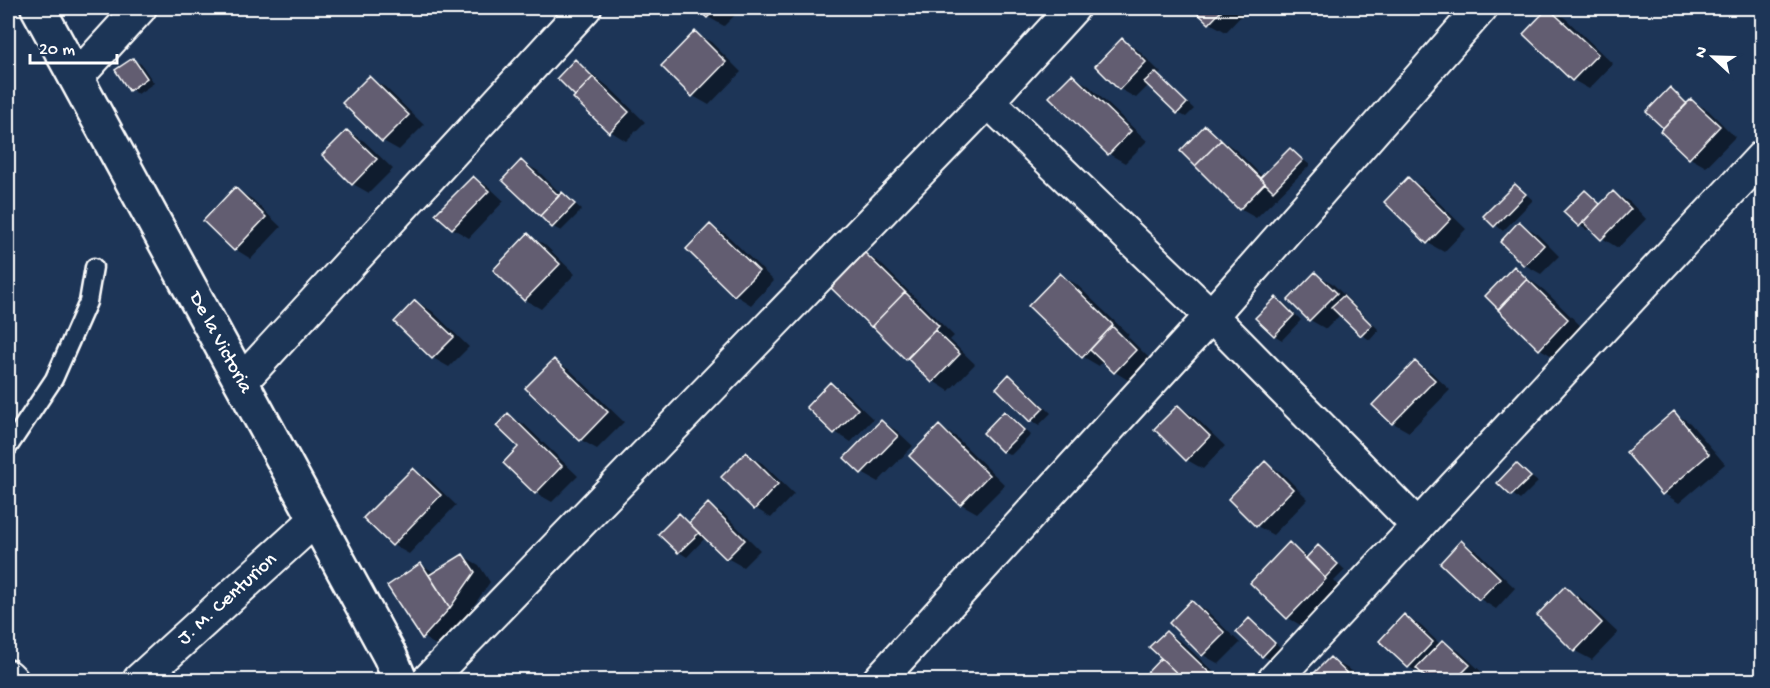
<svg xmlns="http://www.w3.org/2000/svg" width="1770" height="688" font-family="'Gochi Hand',sans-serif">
  <rect width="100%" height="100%" fill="#1d3557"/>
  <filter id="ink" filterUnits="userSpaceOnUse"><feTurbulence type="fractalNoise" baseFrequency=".0167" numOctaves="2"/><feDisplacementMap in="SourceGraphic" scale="12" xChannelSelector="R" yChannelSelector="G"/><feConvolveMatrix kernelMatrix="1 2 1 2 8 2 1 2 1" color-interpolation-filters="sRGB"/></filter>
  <g filter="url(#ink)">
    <path fill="#0007" d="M698 8H742L724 26 708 17Z
      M1194 8H1235L1243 14 1226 32 1210 23Z
      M1549 9 1565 18 1613 64 1589 89 1573 80 1525 33Z
      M695 33 711 42 741 72 709 105 693 96Z
      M1122 40 1138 50 1161 73 1158 75 1194 109 1186 117 1178 113 1149 85 1136 98 1120 89 1097 66Z
      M133 60 141 64 154 83 138 94 130 89Z
      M576 61 610 88 645 122 626 141 610 131Z
      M1072 76 1088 85 1147 141 1125 163 1109 154Z
      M369 78 385 87 424 125 399 150 383 141Z
      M1670 89 1689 104 1692 101 1708 110 1735 137 1706 167 1690 158 1665 128Z
      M1205 127 1237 151 1263 177 1290 149 1310 165 1256 218 1240 209Z
      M347 131 364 141 393 169 369 193 353 184 324 155Z
      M522 162 538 171 562 195 570 199 582 210 561 231 553 227Z
      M473 177 489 187 504 201 469 238 452 228Z
      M1408 179 1424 188 1466 229 1444 252 1428 243Z
      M1515 185 1533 200 1503 231 1485 216Z
      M235 189 252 199 281 227 251 259 235 249Z
      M1585 191 1602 205 1614 193 1630 202 1646 219 1618 248 1602 238 1590 227 1587 230 1580 226Z
      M1520 223 1536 233 1559 256 1541 274 1525 265 1502 242Z
      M710 226 727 235 774 281 751 305 735 295 688 249Z
      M528 235 544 244 575 274 541 309 525 300Z
      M863 253 879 262 954 336 950 340 975 364 949 391 933 381 915 364 907 359 831 286Z
      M1514 268 1544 290 1584 329 1556 358 1540 349 1487 296Z
      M1315 274 1332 283 1379 330 1370 340 1362 335 1341 314 1326 329 1310 320 1290 300Z
      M1060 275 1076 284 1129 335 1127 336 1151 360 1131 382 1115 372 1103 361 1099 366 1082 356Z
      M1276 299 1284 303 1301 320 1282 340 1274 335Z
      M416 301 432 311 469 347 449 367 433 358Z
      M554 361 570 370 624 422 597 449 581 440 528 388Z
      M1415 363 1431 372 1450 390 1409 432 1393 423Z
      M1010 376 1017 380 1051 413 1039 425 1031 420Z
      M831 384 847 394 873 419 851 442 835 432Z
      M1178 406 1194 416 1225 446 1203 469 1187 460Z
      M1004 412 1012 417 1031 435 1011 455 1003 451Z
      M1674 413 1690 423 1725 464 1679 503 1663 493Z
      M508 415 524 424 578 476 552 502 536 493Z
      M881 421 897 431 913 446 878 482 862 473Z
      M939 427 955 436 1005 485 977 513 961 504Z
      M746 454 762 463 794 494 771 518 755 508Z
      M1265 463 1281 472 1308 499 1273 535 1257 526 1230 499Z
      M1516 465 1538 482 1520 500 1499 483Z
      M413 470 429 479 456 505 409 554 393 545Z
      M708 505 724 514 760 550 743 567 727 558 706 537 687 557 679 552 660 534 679 515 691 523Z
      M1461 542 1477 551 1515 588 1496 609 1480 599Z
      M1290 544 1309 557 1319 547 1326 551 1345 570 1334 581 1341 589 1304 627 1288 618Z
      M463 556 479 565 490 582 466 617 439 647 424 638 389 586 422 565 435 573Z
      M1565 588 1581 598 1618 633 1592 660 1575 651 1539 615Z
      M1191 602 1207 611 1240 643 1219 664 1203 655Z
      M1405 616 1421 626 1441 645 1443 642 1459 651 1485 675 1480 680H1431L1425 676 1409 667Z
      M1249 620 1257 625 1282 649 1271 660 1263 656Z
      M1166 632 1182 642 1222 680H1142L1163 658Z
      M1330 659 1354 672 1362 680H1309Z"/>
    <path fill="#625d71" stroke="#fff" stroke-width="1.5" d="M696 8H717L707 18Z
      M1192 8H1224L1209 24Z
      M1548 8 1598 54 1572 81 1523 34Z
      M695 31 726 62 692 97 661 66Z
      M1122 38 1146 62 1119 90 1095 66Z
      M133 58 147 78 129 91 115 70Z
      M575 59 593 77 575 96 557 78Z
      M1155 72 1187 103 1177 114 1144 82Z
      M1072 74 1131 131 1108 155 1049 97Z
      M369 76 409 115 382 142 342 103Z
      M593 77 629 112 609 133 573 98Z
      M1670 87 1687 104 1663 128 1646 112Z
      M1691 99 1720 126 1689 159 1660 131Z
      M1205 125 1221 140 1195 166 1180 151Z
      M347 130 377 159 352 185 322 155Z
      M1221 140 1265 183 1239 210 1195 166Z
      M1290 148 1303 160 1273 191 1260 178Z
      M521 160 559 196 540 216 502 180Z
      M473 176 489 191 452 229 435 214Z
      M1408 177 1451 219 1427 244 1384 202Z
      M1515 184 1526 194 1494 227 1483 216Z
      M235 187 266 217 234 251 203 221Z
      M1585 190 1600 204 1579 227 1563 212Z
      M1613 191 1631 209 1601 240 1583 222Z
      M562 192 575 204 552 228 540 216Z
      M1519 221 1544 245 1524 266 1500 242Z
      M710 224 759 271 734 296 686 249Z
      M528 233 560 264 524 301 493 270Z
      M863 251 905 292 871 327 829 286Z
      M1514 266 1527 279 1498 309 1485 296Z
      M1315 272 1337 293 1309 321 1288 300Z
      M1060 273 1113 325 1082 358 1028 306Z
      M1527 279 1568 319 1539 350 1498 310Z
      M905 292 939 326 906 360 872 326Z
      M1343 296 1372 325 1361 336 1331 307Z
      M1276 297 1294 315 1274 336 1255 318Z
      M415 300 454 337 432 359 394 322Z
      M1112 326 1136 350 1114 373 1090 350Z
      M935 330 960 354 932 383 907 358Z
      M554 359 608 412 580 441 525 388Z
      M1415 361 1435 380 1392 424 1372 405Z
      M1009 374 1044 408 1030 422 996 388Z
      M830 382 858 409 834 434 806 407Z
      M1178 405 1210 436 1186 461 1154 429Z
      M1004 411 1024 430 1002 452 983 433Z
      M1674 411 1709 454 1662 495 1626 452Z
      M508 413 562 466 535 494 503 463 518 447 496 426Z
      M881 420 898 436 861 474 844 458Z
      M939 425 989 475 960 505 909 456Z
      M746 452 778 484 754 510 721 477Z
      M1265 461 1293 489 1256 527 1228 499Z
      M1516 463 1531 477 1511 496 1497 483Z
      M413 468 441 495 392 546 363 518Z
      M708 503 745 540 726 559 689 523Z
      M679 513 699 533 678 553 658 534Z
      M1461 540 1500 578 1479 600 1440 563Z
      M1289 542 1326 579 1287 619 1250 583Z
      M1318 545 1338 564 1325 578 1306 558Z
      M463 554 475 572 450 608 429 575Z
      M421 563 450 608 422 639 387 586Z
      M1565 586 1602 623 1574 652 1537 615Z
      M1191 600 1225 633 1202 656 1169 623Z
      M1404 614 1433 642 1408 668 1379 641Z
      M1249 618 1275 643 1262 657 1236 632Z
      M1166 631 1217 680H1184L1161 658 1149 647Z
      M1443 640 1470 665 1455 680H1428L1416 668Z
      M1330 657 1354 680H1307Z
      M1161 658 1184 680H1140Z"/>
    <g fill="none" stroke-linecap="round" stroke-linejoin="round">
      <g stroke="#fff" stroke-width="21">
        <path id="lane" d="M8 448 54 379 88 302 94 267"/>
      </g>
      <g stroke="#fff" stroke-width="36">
        <g id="street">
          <path d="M76 78 140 8"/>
          <path d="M988 101 1211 316 1418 526"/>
          <path d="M241 382 585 8"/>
          <path d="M8 676 12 680"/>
          <path id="s1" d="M139 680 316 519"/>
          <path d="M428 680 988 101 1073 8"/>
          <path d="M879 680 1211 316 1481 8"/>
          <path d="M1274 680 1762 157"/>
        </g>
      </g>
      <g stroke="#fff" stroke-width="38">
        <g id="secondary">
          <path id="s2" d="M38 8 390 656 400 680"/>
        </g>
      </g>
      <use href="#lane" stroke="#1d3557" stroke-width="16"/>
      <use href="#street" stroke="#1d3557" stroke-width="32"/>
      <use href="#secondary" stroke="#1d3557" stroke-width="33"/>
    </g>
  </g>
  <g text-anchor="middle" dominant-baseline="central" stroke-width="4.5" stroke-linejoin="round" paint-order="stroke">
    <g font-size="20" fill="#fff" stroke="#1d3557">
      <text stroke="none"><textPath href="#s2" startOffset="381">De la Victoria</textPath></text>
      <text stroke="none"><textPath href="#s1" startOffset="120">J. M. Centurion</textPath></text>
    </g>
  </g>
  <rect width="1770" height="688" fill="none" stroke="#1d3557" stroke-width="30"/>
  <rect x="15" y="15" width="1740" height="658" fill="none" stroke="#fff" stroke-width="2" filter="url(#ink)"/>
  <g transform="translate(1713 57) rotate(292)" stroke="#1d3557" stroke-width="4.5" paint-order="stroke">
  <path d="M0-4.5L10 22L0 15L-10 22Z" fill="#ffffff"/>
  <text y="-9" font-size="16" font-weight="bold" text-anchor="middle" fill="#ffffff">N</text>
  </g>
  <path d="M30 54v9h87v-9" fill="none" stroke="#ffffff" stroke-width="3"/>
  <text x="39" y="54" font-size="18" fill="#ffffff" stroke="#1d3557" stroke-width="4.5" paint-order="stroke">20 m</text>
</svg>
